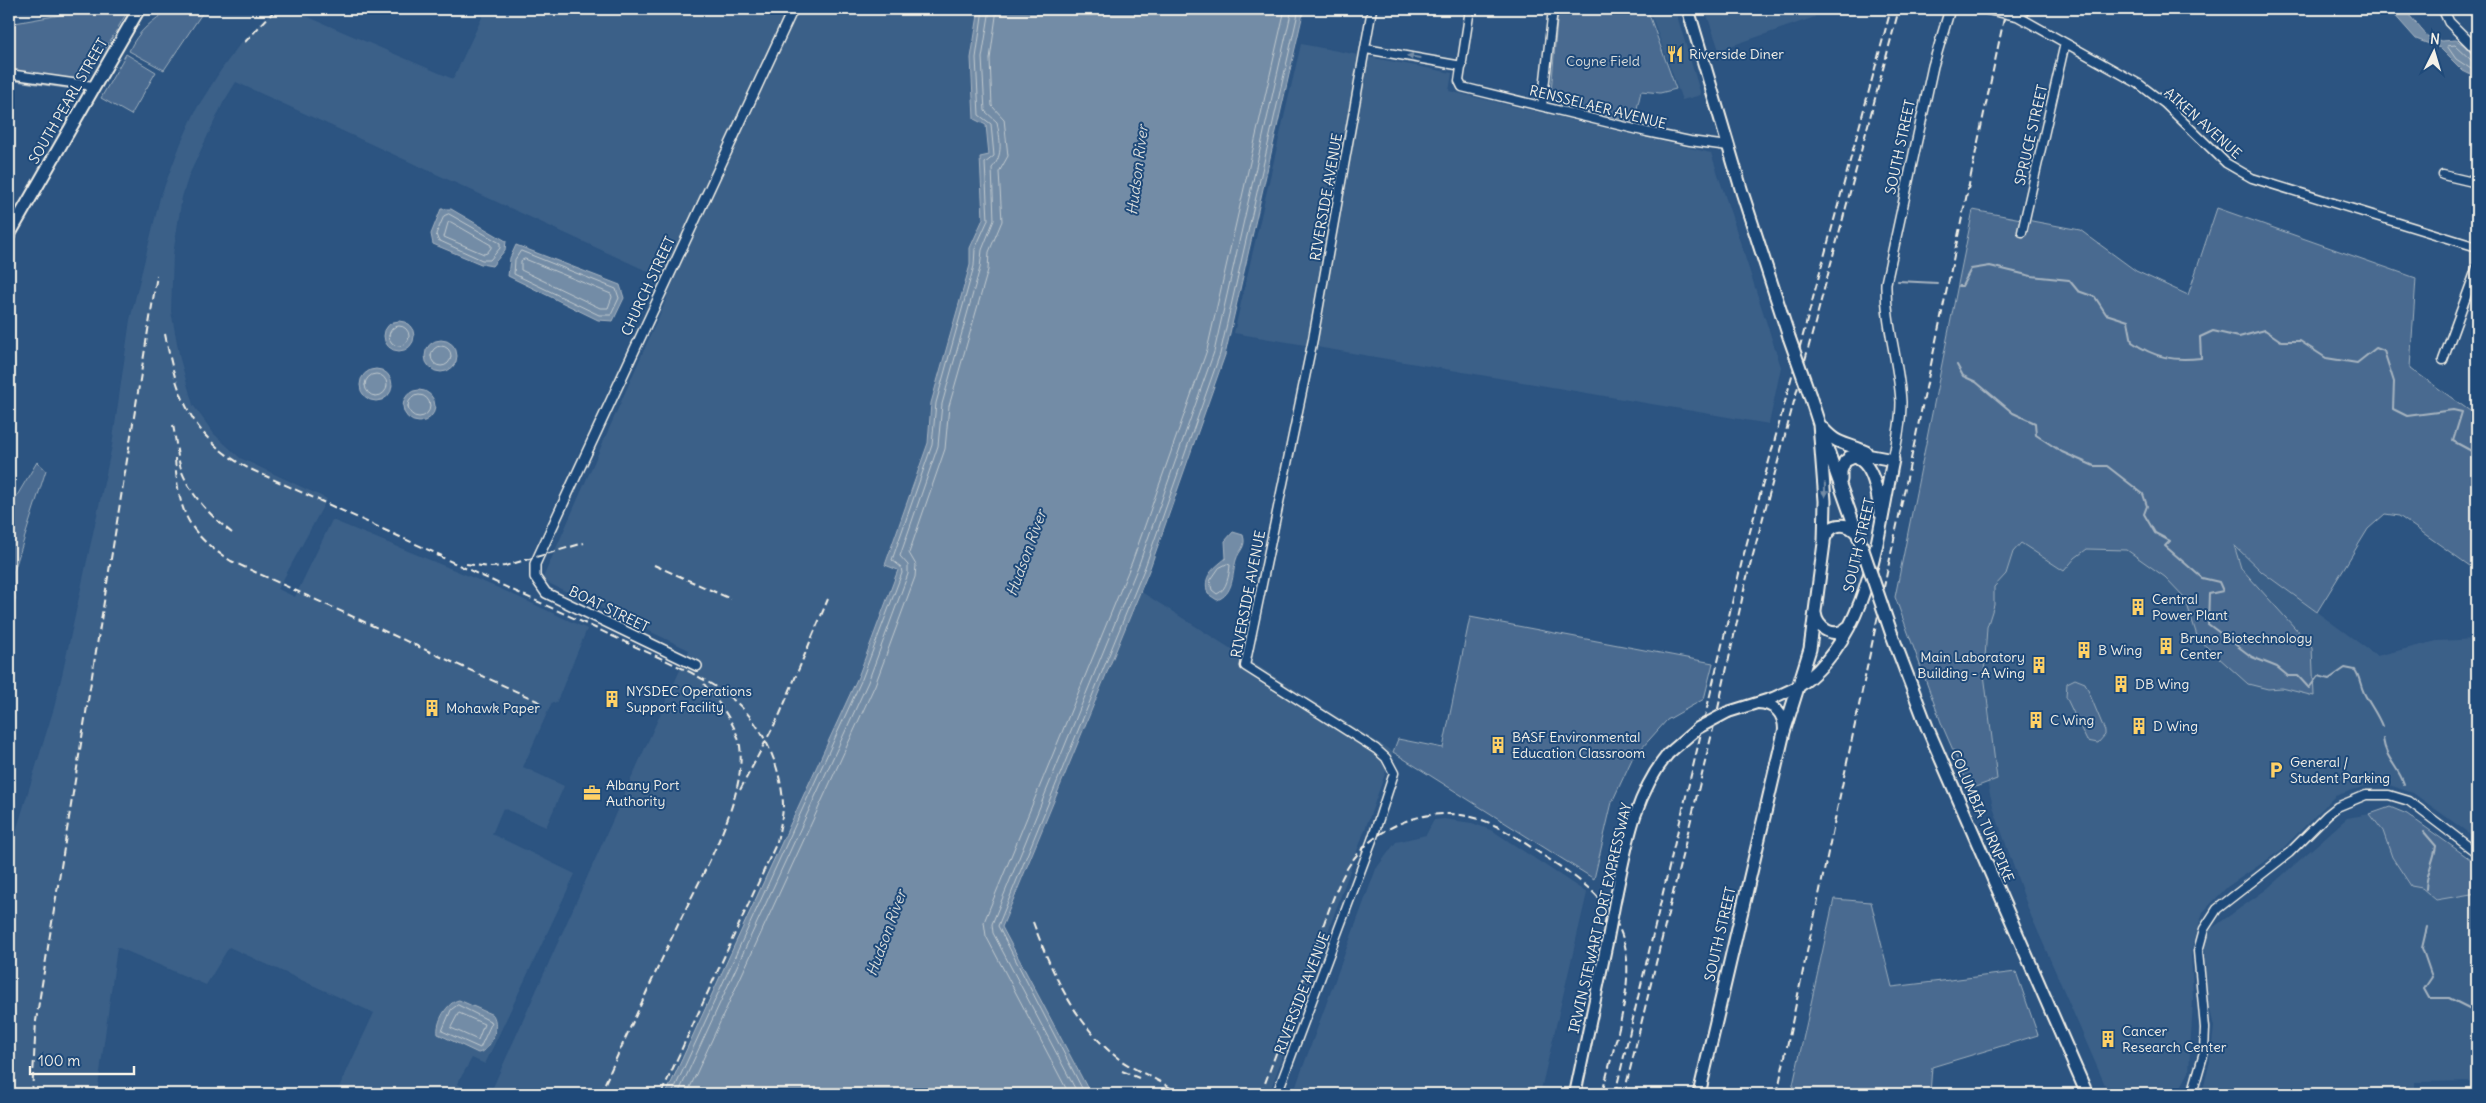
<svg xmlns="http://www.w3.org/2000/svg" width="2486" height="1103" font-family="Delius,sans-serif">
  <rect width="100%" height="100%" fill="#2c5481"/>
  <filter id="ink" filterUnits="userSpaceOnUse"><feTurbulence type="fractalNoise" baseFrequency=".02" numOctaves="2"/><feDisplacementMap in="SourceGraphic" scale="10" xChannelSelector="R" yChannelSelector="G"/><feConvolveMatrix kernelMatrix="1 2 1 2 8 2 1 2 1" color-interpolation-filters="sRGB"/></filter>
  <g filter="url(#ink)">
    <path fill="#3b6088" d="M274 9H303L299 13 453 79 486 9H979L971 58 974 119 986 125 989 156 980 158 983 220 970 248V265L931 403 928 443 885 564 898 570 858 677 666 1094H490L689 650 542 580 667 298 658 276 236 82 223 103 189 175 182 197 173 254 171 311 180 359 193 405 214 434 240 458 327 499 278 589 295 597 332 520 503 590 587 629 556 703 552 702 523 767 564 786 546 827 503 808 492 834 575 874 485 1064 472 1058 457 1084 470 1090 468 1094H336L374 1013 229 947 206 985 117 947 97 1094H9V854L54 708 63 671 112 446 130 320 160 198 181 143 197 108 221 70 240 44Z
      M1649 9H1675L1701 95 1682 100Z
      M1705 9H1812L1815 17 1719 50Z
      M1301 44 1452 73 1449 91 1711 153 1781 367 1769 424 1234 333Z
      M2124 433 2262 572 2377 656 2437 641 2477 639V839L2413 793 2389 785 2365 786 2335 796 2280 851 2227 887 2203 912 2191 951 2193 1000 2189 1072 2177 1094H2109L2029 911 1994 810 1949 628 1956 546Z
      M1140 591 1393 752 1269 1094H1089L1002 927Z
      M2370 814 2383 831 2392 857 2411 886 2422 888 2436 900 2477 893V1081L2414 1082V1094H2202L2210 1061 2214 1027 2208 1000 2204 951 2208 931 2267 889 2347 818Z
      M1444 819 1472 823 1493 831 1587 893 1540 1094H1293L1376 869 1396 842 1426 835 1434 820Z"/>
    <path fill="#496b90" stroke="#9eaebc" d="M80 9H129L103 53 96 58 80 90 9 80V24L60 15Z
      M170 9H205L164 70 129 51C138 31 152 21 170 9Z
      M1558 9H1647L1676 89 1660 93 1641 91 1634 122 1558 104 1551 92Z
      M126 54 156 72 131 115 101 98Z
      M2217 208 2416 278 2410 368 2477 416V571L2399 516 2385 514 2368 529 2317 612 2262 572 2234 545 2241 568 2312 647 2314 696 2282 688 2268 689 2248 684 2198 639 2185 598 2165 577 2127 550 2087 549 2075 558 2064 571 2021 543 2013 552 2006 574 1994 587V605L1987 627 1984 674 1997 779 1970 789 1942 725 1895 597 1973 210 2080 230 2136 271 2188 295Z
      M37 462 46 470 14 571 15 599 9 621V509Z
      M1470 617 1713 663 1704 699 1667 720 1632 759 1612 802 1594 879 1393 752 1398 739 1443 748Z
      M2075 679 2085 683 2105 731V735L2098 743 2087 741 2066 697 2067 683Z
      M2390 807 2407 814 2477 864V893L2436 900 2422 888 2411 886 2392 857 2383 831 2370 814Z
      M1834 899 1871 902 1892 987 2016 972 2038 1035 1932 1067 1930 1094H1791Z"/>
    <path fill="#738ca6" stroke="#a7b4c0" d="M979 9H1304L1225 355 1150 568 1002 927 1090 1093 666 1094 858 677 898 570 885 565 928 443 931 403 970 265V248L983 219 980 157 989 155 986 125 974 119 971 58Z
      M2382 9H2404L2427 36 2441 41 2456 40 2464 45 2477 60V78L2463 71 2440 48 2416 39 2392 12Z
      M441 209H451L506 241 505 250 492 266 481 264 433 244 431 234Z
      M516 245 620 285 624 298 613 321 598 320 508 276 510 258Z
      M384 336a15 15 0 1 1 30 0a15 15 0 1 1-30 0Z
      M425 356a16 16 0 1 1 32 0a16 16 0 1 1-32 0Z
      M360 385a16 16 0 1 1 32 0a16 16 0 1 1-32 0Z
      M403 406a16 16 0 1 1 32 0a16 16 0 1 1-32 0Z
      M1233 532 1243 535C1247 547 1239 550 1236 560 1232 575 1234 594 1217 600L1208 594C1202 576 1213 569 1226 558L1225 541Z
      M459 1000 493 1015C500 1026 491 1051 478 1053L438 1034C436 1022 447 1002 459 1000Z"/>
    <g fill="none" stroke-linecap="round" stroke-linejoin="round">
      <path stroke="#c0c9ce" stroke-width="1" d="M2477 63 2472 61 2455 45 2447 46 2456 59 2477 73
        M449 214 500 243V248L490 260H482L438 240 436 234 444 216Z
        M451 222 491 245V248L487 253 484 254 444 237 448 223Z
        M521 251 616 289 619 298 611 315H599L514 274 515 260Z
        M525 259 611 294 612 297 608 308H600L521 270V261Z
        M389 336a10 10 0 1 1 20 0a10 10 0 1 1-20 0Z
        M431 356a10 10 0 1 1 20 0a10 10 0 1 1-20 0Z
        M365 385a11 11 0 1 1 22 0a11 11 0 1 1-22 0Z
        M408 406a11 11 0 1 1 22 0a11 11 0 1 1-22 0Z
        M1227 564 1230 565C1229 575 1227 590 1217 594L1212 590 1210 581 1219 568Z
        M458 1005 492 1022 480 1048 442 1031 451 1010Z
        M459 1013 484 1024 478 1040 451 1028Z
        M672 1094 862 679 902 573 901 567 892 560 932 445 936 403 974 266 975 249 988 220 985 163 994 156 991 124 979 115 976 58 983 9
        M678 1094 868 682 908 574V565L900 556 938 446 942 404 980 268 982 250 994 220 992 168C1004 155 1000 139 997 122L985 111 982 58 990 9
        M687 1094 875 685 915 577 916 565 909 553 945 449 949 406 988 270 989 252 1002 221 999 172 1008 156 1004 119 992 106 990 59 997 9
        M1069 1094 986 936 984 922 1132 562 1207 350 1285 9
        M1078 1094 993 933 992 924 1139 564 1214 352 1292 9
        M1085 1094 998 926 1145 567 1220 354 1299 9"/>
      <path stroke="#a7b4c0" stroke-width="2" d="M1898 281 1937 283
        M1959 286H1962L1971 269 1990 266 2031 276 2069 280 2078 291 2095 297 2106 314 2128 321 2132 342C2155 358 2174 361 2201 358L2200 337 2213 331 2239 337 2265 330 2281 341H2300L2326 358 2357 363 2376 348 2384 351 2394 382 2393 409 2407 416 2453 410 2462 412 2453 441 2477 454
        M1957 365 1963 376 1976 382 2013 413 2035 423 2036 435 2062 452 2094 466H2107L2143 494 2147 506 2144 514 2155 533 2170 541 2165 546 2202 578 2219 582 2223 591 2209 594 2208 624 2252 657 2277 667 2288 676H2298L2309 688 2318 676 2329 679 2345 668 2355 670C2360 677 2360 685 2364 693 2370 705 2377 713 2382 726
        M2383 739C2386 760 2398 766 2404 784
        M2424 832 2436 846C2434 861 2426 874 2426 889
        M2427 927 2422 948 2432 977 2424 989 2429 998H2449L2477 1012"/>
      <g stroke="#f4f1e8" stroke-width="11">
        <path id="minor" d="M1470 9 1459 81 1462 87 1647 132 1690 141 1728 146
          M1983 9 2017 16 2139 84 2164 103 2226 163 2252 178 2477 247
          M2017 16 2027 9
          M1366 49 1462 66
          M9 74 93 86
          M1542 106 1553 9
          M2443 175 2477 183
          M2022 232 2065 43
          M2443 360 2477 267
          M1277 1094 1372 840 1394 773 1386 758 1376 749 1245 666 1313 339 1372 9
          M2192 1094 2204 1052 2205 1028 2198 951 2204 929 2217 909 2289 853 2327 815 2337 807 2366 795H2389L2409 801 2477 853"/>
      </g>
      <g stroke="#f4f1e8" stroke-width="12">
        <path id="tertiary" d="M2443 9 2449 22 2477 50
          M1893 460C1897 441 1901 422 1901 402 1899 362 1885 324 1886 283L1933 66 1950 9
          M697 666 546 593 535 577V564L793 9"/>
      </g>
      <g stroke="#f4f1e8" stroke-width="14">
        <path id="secondary" d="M1758 703C1775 704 1784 713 1784 730
          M1728 712 1773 698 1799 686
          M1615 901C1626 849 1633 797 1668 754
          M1575 1094 1608 938"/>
      </g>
      <g stroke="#f4f1e8" stroke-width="15">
        <path id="primary" d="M1688 9 1742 192 1789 337
          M9 235 139 9
          M1819 424C1838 447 1843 441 1866 452
          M1826 445 1861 544
          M1841 480V471L1845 461 1854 457C1874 462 1878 496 1880 513
          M1824 540C1829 524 1845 520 1857 533
          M1815 613C1817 629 1835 640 1848 627
          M1892 635 1927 727 2087 1094
          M1799 686C1870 636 1877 538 1893 460L1861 454 1849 457
          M1699 1094 1784 732 1810 649 1824 543 1825 501 1819 424 1810 396"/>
      </g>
      <use href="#minor" stroke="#1f4a7a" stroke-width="8"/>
      <use href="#tertiary" stroke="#1f4a7a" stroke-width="9"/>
      <use href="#secondary" stroke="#1f4a7a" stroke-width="10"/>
      <use href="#primary" stroke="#1f4a7a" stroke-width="11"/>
      <path stroke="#f4f1e8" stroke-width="2" stroke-dasharray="8 4" stroke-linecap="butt" d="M245 42 276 9
        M165 334C177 395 190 437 248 468L442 556
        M173 425C176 440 177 458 182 472 192 497 211 516 232 533
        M175 458C178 509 186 533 231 561L544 704
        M437 555C499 584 561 612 623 641 661 659 705 675 737 703 764 727 782 769 783 805 783 817 779 830 777 842L661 1094
        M466 564 491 567 505 566 584 543
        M654 565 731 599
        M740 790 780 714 828 599
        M1033 922C1051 971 1076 1026 1119 1059 1138 1073 1161 1079 1178 1094
        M1122 1071 1139 1078
        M32 1094 36 1021 157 275
        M600 1094C625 1039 650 984 676 929 699 879 747 801 740 746 736 723 718 702 704 684
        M1261 1094C1281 1040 1301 985 1321 931 1331 906 1339 876 1356 856 1390 815 1449 802 1496 826 1514 835 1531 847 1547 858 1581 880 1613 902 1624 942 1636 985 1612 1051 1602 1094
        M1615 1094 1742 561 1891 9
        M1624 1094 1717 713 1746 581 1899 9
        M1777 1094 2006 9"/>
      <g stroke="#f4f1e8" stroke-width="14" stroke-linecap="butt">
        <path id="secondary-bridge" d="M1668 754 1698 728 1728 712
          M1608 938 1615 901"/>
      </g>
      <g stroke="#f4f1e8" stroke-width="15" stroke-linecap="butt">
        <path id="primary-bridge" d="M1789 337 1810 396
          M1861 544 1892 635"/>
      </g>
      <use href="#secondary-bridge" stroke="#1f4a7a" stroke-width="10"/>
      <use href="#primary-bridge" stroke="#1f4a7a" stroke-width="11"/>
    </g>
    <defs><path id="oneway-solid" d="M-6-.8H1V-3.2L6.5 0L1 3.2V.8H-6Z" transform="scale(1.25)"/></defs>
    <g fill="#748da6">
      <use href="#oneway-solid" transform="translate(1414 57) rotate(-170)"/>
      <use href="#oneway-solid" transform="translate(1825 490) rotate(89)"/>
    </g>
  </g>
  <defs>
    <g id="restaurant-bare" transform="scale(1.35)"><path d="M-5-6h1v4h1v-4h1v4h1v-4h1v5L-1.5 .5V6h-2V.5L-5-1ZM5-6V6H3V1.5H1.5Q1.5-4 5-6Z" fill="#ffd166" stroke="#1f4a7a" stroke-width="2.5" paint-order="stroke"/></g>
    <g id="building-bare" transform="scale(1.35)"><path d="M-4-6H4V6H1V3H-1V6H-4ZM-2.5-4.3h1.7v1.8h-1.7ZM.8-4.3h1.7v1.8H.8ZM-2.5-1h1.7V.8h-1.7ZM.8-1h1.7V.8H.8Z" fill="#ffd166" stroke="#1f4a7a" stroke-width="2.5" paint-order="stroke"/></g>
    <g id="parking-bare" transform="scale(1.35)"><path d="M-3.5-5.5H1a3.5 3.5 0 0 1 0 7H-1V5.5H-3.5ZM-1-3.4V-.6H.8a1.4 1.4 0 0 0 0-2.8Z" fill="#ffd166" stroke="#1f4a7a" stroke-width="2.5" paint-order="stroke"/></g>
    <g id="office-bare" transform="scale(1.35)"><path d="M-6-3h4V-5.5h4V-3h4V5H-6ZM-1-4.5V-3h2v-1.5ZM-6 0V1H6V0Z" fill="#ffd166" stroke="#1f4a7a" stroke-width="2.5" paint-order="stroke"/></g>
  </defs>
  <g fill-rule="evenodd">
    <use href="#restaurant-bare" x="1675" y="54"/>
    <use href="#building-bare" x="2138" y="607"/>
    <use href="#building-bare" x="2166" y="646"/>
    <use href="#building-bare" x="2084" y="650"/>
    <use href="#building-bare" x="2039" y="665"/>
    <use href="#building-bare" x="2121" y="684"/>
    <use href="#building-bare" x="612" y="699"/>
    <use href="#building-bare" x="432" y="708"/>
    <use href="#building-bare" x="2036" y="720"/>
    <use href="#building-bare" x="2139" y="726"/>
    <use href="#building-bare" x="1498" y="745"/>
    <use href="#parking-bare" x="2276" y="770"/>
    <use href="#office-bare" x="592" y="793"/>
    <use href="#building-bare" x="2108" y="1039"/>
  </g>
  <g text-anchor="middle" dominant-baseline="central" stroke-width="4" stroke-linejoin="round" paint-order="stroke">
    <g font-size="14" fill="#f4f1e8" stroke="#1f4a7a" text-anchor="start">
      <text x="1689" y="54">Riverside Diner</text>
      <text x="2152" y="599">Central<tspan x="2152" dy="16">Power Plant</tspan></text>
      <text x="2180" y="638">Bruno Biotechnology<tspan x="2180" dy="16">Center</tspan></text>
      <text x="2098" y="650">B Wing</text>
      <text x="2025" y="657" text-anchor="end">Main Laboratory<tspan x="2025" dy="16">Building - A Wing</tspan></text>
      <text x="2135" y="684">DB Wing</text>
      <text x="626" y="691">NYSDEC Operations<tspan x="626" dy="16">Support Facility</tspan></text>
      <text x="446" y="708">Mohawk Paper</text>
      <text x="2050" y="720">C Wing</text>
      <text x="2153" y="726">D Wing</text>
      <text x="1512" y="737">BASF Environmental<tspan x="1512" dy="16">Education Classroom</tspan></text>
      <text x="2290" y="762">General /<tspan x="2290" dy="16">Student Parking</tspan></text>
      <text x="606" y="785">Albany Port<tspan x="606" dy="16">Authority</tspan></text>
      <text x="2122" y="1031">Cancer<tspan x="2122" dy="16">Research Center</tspan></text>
    </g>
    <g font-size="14" fill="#dadddb" stroke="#1f4a7a">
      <text x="1603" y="61">Coyne Field</text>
    </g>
    <g font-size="14" fill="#f4f1e8" stroke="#1f4a7a">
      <text transform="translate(68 101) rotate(-60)">SOUTH PEARL STREET</text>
      <text transform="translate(1598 107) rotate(14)">RENSSELAER AVENUE</text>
      <text transform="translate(2203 123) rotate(42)">AIKEN AVENUE</text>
      <text transform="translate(2031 135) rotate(-77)">SPRUCE STREET</text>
      <text transform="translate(1900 147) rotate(-78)">SOUTH STREET</text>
      <text transform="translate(1326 197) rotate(-80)">RIVERSIDE AVENUE</text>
      <text transform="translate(648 286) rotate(-65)">CHURCH STREET</text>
      <text transform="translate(1859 545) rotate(-77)">SOUTH STREET</text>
      <text transform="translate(1248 594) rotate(-79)">RIVERSIDE AVENUE</text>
      <text transform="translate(609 609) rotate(26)">BOAT STREET</text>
      <text transform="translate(1982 816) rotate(67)">COLUMBIA TURNPIKE</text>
      <text transform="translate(1600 918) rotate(-77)">IRWIN STEWART PORT EXPRESSWAY</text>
      <text transform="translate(1720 934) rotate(-77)">SOUTH STREET</text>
      <text transform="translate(1302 993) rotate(-69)">RIVERSIDE AVENUE</text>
    </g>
    <g font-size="15" font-style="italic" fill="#dadddb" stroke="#1f4a7a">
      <text transform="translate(1137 170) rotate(-83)">Hudson River</text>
      <text transform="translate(1026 553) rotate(-70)">Hudson River</text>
      <text transform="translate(886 933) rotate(-70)">Hudson River</text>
    </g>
  </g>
  <rect width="2486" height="1103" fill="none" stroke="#1f4a7a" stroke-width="30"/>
  <rect x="15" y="15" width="2456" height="1073" fill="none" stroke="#f4f1e8" stroke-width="2" filter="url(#ink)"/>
  <g transform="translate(2434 52) rotate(5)" stroke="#1f4a7a" stroke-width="4" paint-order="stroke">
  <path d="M0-4L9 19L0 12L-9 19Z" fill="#f4f1e8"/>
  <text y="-8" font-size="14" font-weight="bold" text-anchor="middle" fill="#f4f1e8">N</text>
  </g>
  <path d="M30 1066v8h104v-8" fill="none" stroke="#f4f1e8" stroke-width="2.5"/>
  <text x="38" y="1066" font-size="15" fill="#f4f1e8" stroke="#1f4a7a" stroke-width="4" paint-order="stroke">100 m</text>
</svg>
